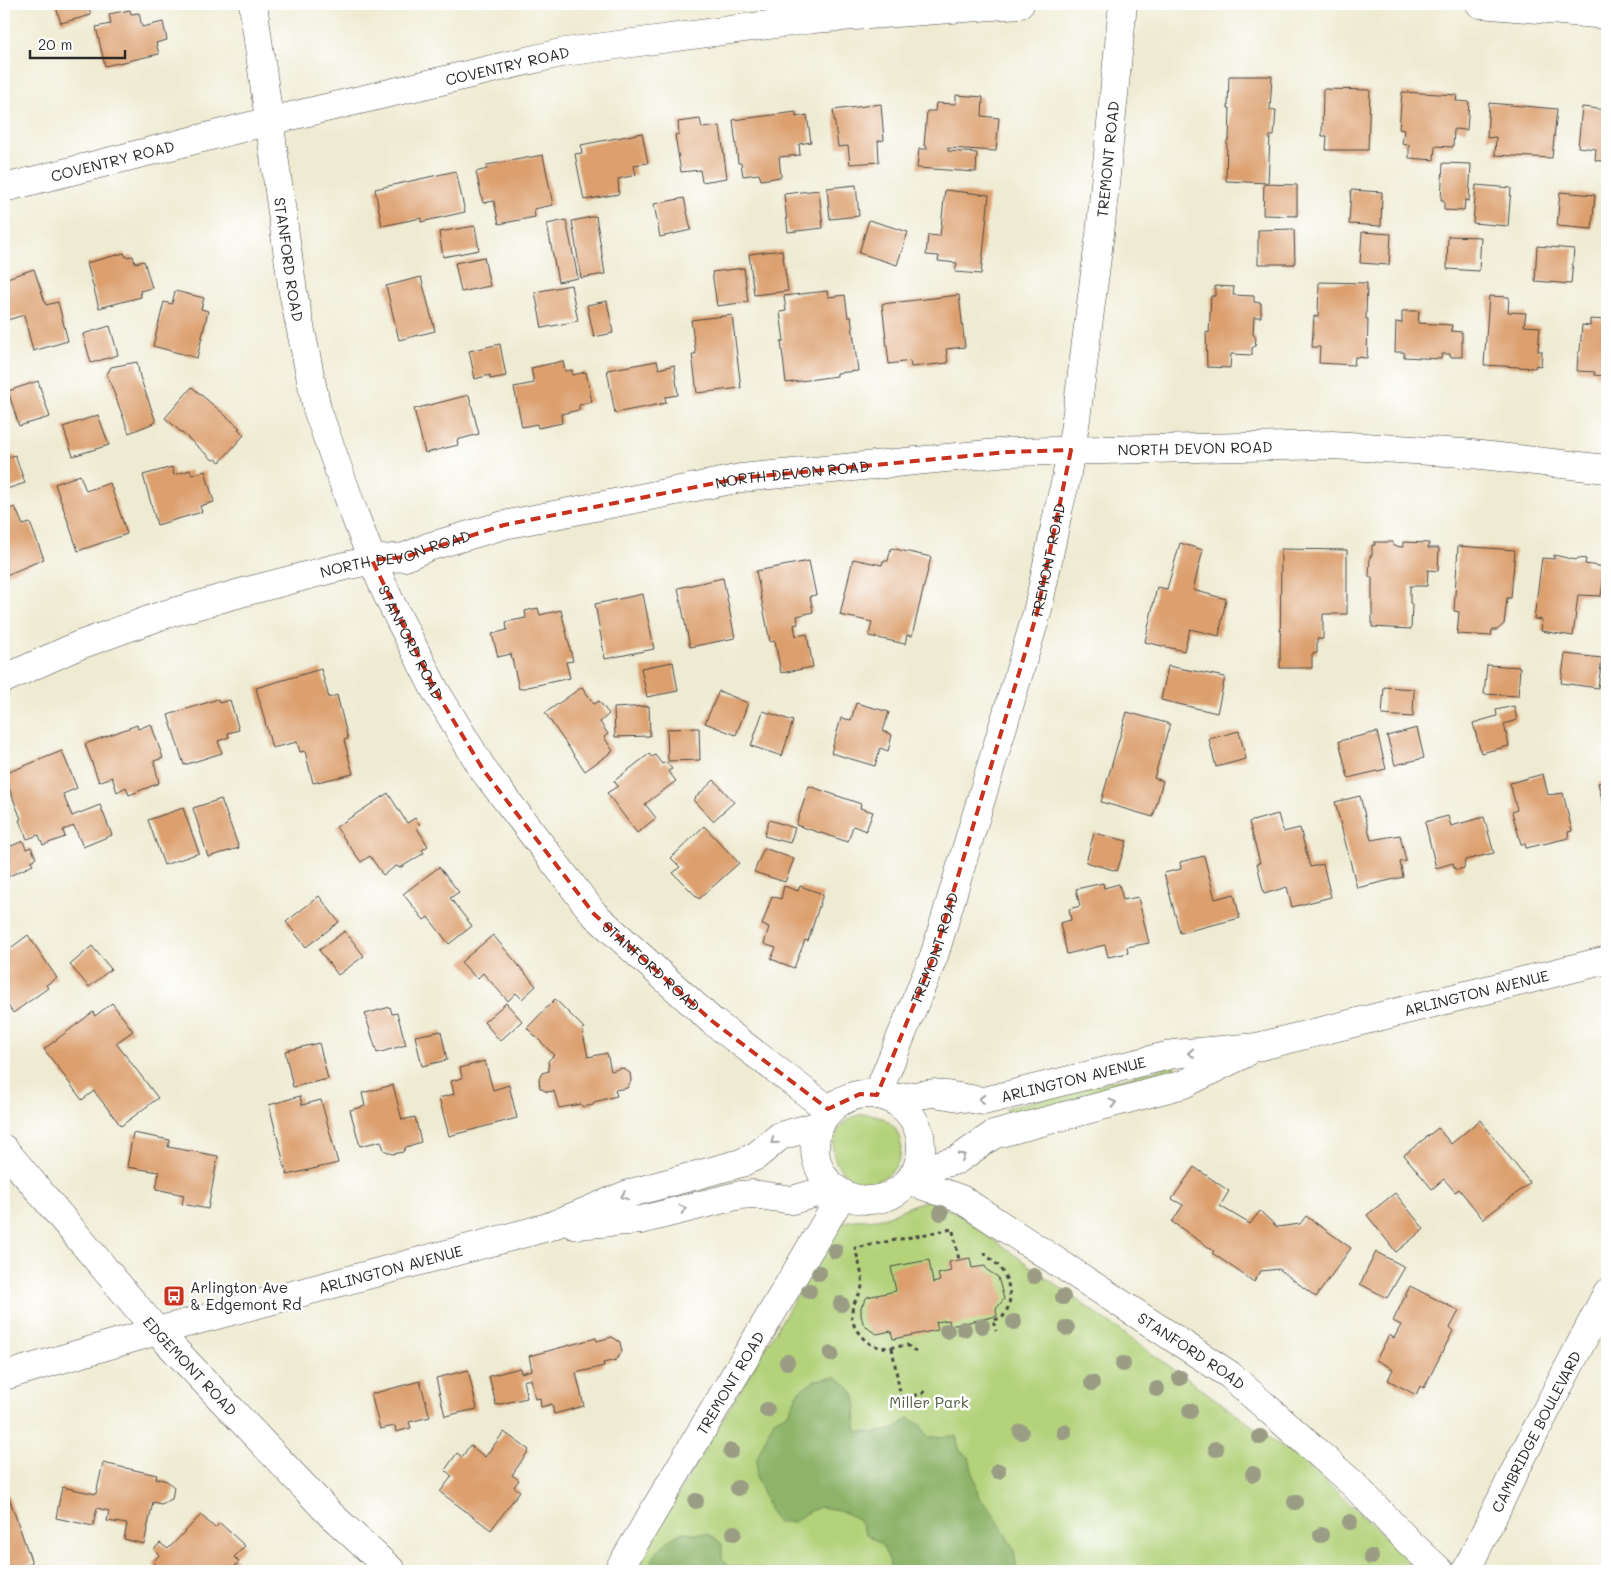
<svg xmlns="http://www.w3.org/2000/svg" width="1611" height="1575" font-family="Mali,sans-serif">
  <rect width="100%" height="100%" fill="#fff"/>
  <filter id="ink" filterUnits="userSpaceOnUse"><feTurbulence type="fractalNoise" baseFrequency=".02" numOctaves="2"/><feDisplacementMap in="SourceGraphic" scale="10" xChannelSelector="R" yChannelSelector="G"/><feConvolveMatrix kernelMatrix="1 2 1 2 8 2 1 2 1" color-interpolation-filters="sRGB"/></filter>
  <filter id="wash" filterUnits="userSpaceOnUse"><feTurbulence type="fractalNoise" baseFrequency=".0096" numOctaves="4" result="noise"/><feDisplacementMap in="SourceGraphic" scale="20" xChannelSelector="R" yChannelSelector="G"/><feGaussianBlur stdDeviation="1.12" result="paint"/><feColorMatrix in="noise" values="0 0 0 0 0 0 0 0 0 0 0 0 0 0 0 0 0 1.4 0 .05"/><feComposite in="paint" operator="in"/></filter>
  <g filter="url(#wash)">
    <rect width="100%" height="100%" fill="#efebd3"/>
    <path fill="#b3d27a" stroke="#6f7e52" d="M1174 1065 1175 1073 1008 1116 1006 1108Z
      M833 1148a34 34 0 1 1 68 0a34 34 0 1 1-68 0Z
      M928 1201 952 1210 1307 1465 1390 1541 1417 1571H632L839 1225C853 1217 862 1221 877 1219 895 1216 910 1203 928 1201Z"/>
    <path fill="#8eb46a" stroke="#5c704a" d="M836 1377C868 1400 850 1401 857 1431L873 1433 895 1429 908 1418 920 1424 928 1437 956 1436 960 1451 969 1458 979 1498 991 1510 1014 1549 1017 1571H889L890 1562 882 1545 865 1533 858 1519 839 1510 820 1507 806 1513 793 1522H777L770 1511 756 1477 757 1459 765 1439 774 1420 789 1412 799 1391 815 1380Z
      M682 1532 708 1534 722 1544V1559L730 1567 762 1569 763 1571H647C652 1553 666 1541 682 1532Z"/>
    <g id="blocks">
      <path fill="#dc9f6d" d="M55 4H88L91 15 61 23Z
        M360 4H372V5L361 7Z
        M130 10 131 14 139 13 142 27 163 22 167 40 156 43 159 54 105 66 96 27 111 24 109 14Z
        M4 65 9 82 4 84Z
        M1229 76H1272L1270 110H1276L1274 136H1270L1268 183 1226 181 1227 140H1229L1230 108H1228Z
        M1323 89 1370 90 1368 150H1326L1327 136H1322Z
        M1402 92 1457 95 1456 101 1469 102 1467 130 1454 129 1453 147 1435 146 1434 160 1409 158V145L1402 144 1404 130 1399 129Z
        M956 95 983 97 982 116 999 118 996 151 948 148V151L977 153 976 172 917 168 919 149H927V146H924L927 111H935L936 103 956 104Z
        M1489 103 1557 109 1552 158 1495 155 1496 137 1487 138Z
        M881 104 884 140 878 141 879 162 850 164 848 146 838 147 833 110Z
        M1582 107 1607 110V162L1595 160 1596 149 1578 147Z
        M796 112V117L807 115 811 142 799 144 800 155 779 157 781 177 761 180 759 174 743 176 741 163H738L733 120Z
        M700 119 702 128 720 126 727 178 702 182 700 170 681 172 675 135 679 134 678 122Z
        M642 133 648 163 634 165 636 175 618 179 619 194 584 200 575 154 582 153 581 145Z
        M543 155 553 205 534 209 535 217 499 224 494 201 483 203 476 172 487 169V165Z
        M1443 163 1471 164 1469 201 1465 200 1464 211 1444 210V200H1441Z
        M456 171 465 212 421 222V218L382 226 375 189Z
        M1264 184 1297 185V216L1263 215Z
        M856 185 859 216 830 219 827 188Z
        M1476 185 1511 188 1508 226 1473 223Z
        M819 190 823 228 788 232 784 194Z
        M945 190 989 195 981 274 955 272 957 263 938 261 939 256 926 255 928 235 940 236Z
        M1351 190 1382 192 1381 226 1349 224Z
        M1560 192 1595 195 1592 229 1557 226Z
        M684 198 691 230 660 237 654 204Z
        M596 216 605 274 581 278 572 221Z
        M566 220 578 278 558 282 547 224Z
        M869 220 908 232 897 265 859 253Z
        M475 226 479 250 443 257 439 232Z
        M1294 229 1295 264H1258V230Z
        M1362 232 1391 234 1389 265 1360 263Z
        M1448 236 1481 237 1479 271 1447 269Z
        M1537 246 1574 249 1571 284 1535 281Z
        M782 250 788 291 754 295 749 254Z
        M124 253 126 257 133 256 135 263 144 261 152 288 140 291 141 297 99 308 87 263Z
        M484 257 490 286 461 292 455 263Z
        M744 268 748 302 717 306 712 272Z
        M34 269 46 305 58 302 68 341 33 351 24 315 4 321V279Z
        M421 277 435 331 399 340 386 286Z
        M1319 282 1367 283 1366 319H1368L1367 358 1355 357 1354 365 1319 363 1320 347H1312L1314 316 1318 317Z
        M571 285 578 321 542 328 535 292Z
        M1215 286 1234 287 1233 295 1254 296V302L1261 303V317H1254L1253 334 1256 338 1255 346 1252 348V355L1231 354 1230 368 1207 367 1206 332 1209 333 1211 296H1215Z
        M175 291 204 298 201 309 208 311 197 358 153 346 164 302 172 304Z
        M827 291 828 297 845 295 848 317H851L858 371 837 373V376L786 383 781 341H784L780 312 786 311 784 296Z
        M959 295 965 347 946 349 948 363 911 367 910 361 889 364 882 304Z
        M1489 296 1509 297 1508 312 1526 313 1524 326 1540 327 1538 351H1542L1541 366 1536 365 1535 368 1484 365Z
        M607 301 613 333 594 337 587 305Z
        M1402 311H1419L1418 323 1452 325 1451 331 1462 332V357H1450V354H1442L1441 359 1404 357V352H1395L1396 322 1402 323Z
        M732 315 741 388 697 393 692 354H696L691 320Z
        M1590 319 1607 320V376L1594 375 1595 372 1577 371 1578 353 1580 351 1582 325 1590 326Z
        M110 326 118 355 91 363 83 334Z
        M500 344 506 376 490 379V375L475 379 469 351Z
        M563 361 565 371 572 370V375L586 372 592 402 579 405V410L561 414 562 423 538 428 537 424 522 427 514 387 534 383 531 368Z
        M657 361 659 369 674 365 678 395 665 397 666 403 615 413 607 370Z
        M137 362 140 377 156 422 129 433 107 374 111 367Z
        M38 381 50 417 19 426 8 391Z
        M192 387 240 428 238 429 244 435 220 462 216 459 213 460 165 418Z
        M469 395 479 434 457 440 458 445 425 453 414 409Z
        M98 415 109 445 73 456 63 427Z
        M15 455 25 483 4 490V459Z
        M172 467 174 475 190 470 192 475 205 471 214 502 200 506 202 512 157 525 143 475Z
        M80 475 86 491 110 483 127 534 78 551 55 484Z
        M15 507 23 525 30 523 44 559 4 576V511Z
        M1374 542H1393V546L1403 547V542L1429 543 1428 548H1439L1438 571 1428 570 1427 586H1410V603L1412 604 1411 629 1372 627V577H1369L1370 556H1372V545H1375Z
        M1180 543 1203 550 1193 590 1226 599 1219 636 1190 629 1184 651 1145 642 1157 587 1167 589Z
        M1458 546 1515 550 1511 598H1507L1504 624 1497 630H1492L1491 636 1457 634 1459 612 1454 611Z
        M891 548 931 557 912 636 907 635 905 644 869 636 872 622 840 615 853 559 882 565 883 561H888Z
        M1281 549 1347 550V614H1323V639H1317V653L1312 654V668H1280Z
        M1554 555 1576 560 1578 558 1586 559 1585 564 1605 567 1601 596 1578 595 1573 636 1541 631 1542 620 1534 619 1542 558 1554 559Z
        M809 561 816 595 810 596 813 612 797 616 798 624 794 625 796 636 807 634 813 667 781 673 775 641 770 642 756 571Z
        M723 578 735 638 690 647 678 588Z
        M643 594 654 649 605 659 595 604Z
        M538 608 540 615 561 610 573 661 566 662 570 678 519 689 511 654 498 657 492 634 507 630 506 622 526 618 525 611Z
        M1565 654 1602 658 1598 688 1561 683Z
        M673 662 678 691 647 697 641 668Z
        M1487 665 1520 667 1518 696 1484 694Z
        M1168 666 1225 677 1217 713 1161 700Z
        M321 669 329 698 337 695 348 739 344 740 353 774 313 783 305 751 300 752 297 742 272 748 256 688Z
        M582 687 594 704 599 701 609 714 600 722 608 734 604 737 613 751 585 771 545 713Z
        M1384 687 1414 689 1413 717 1382 715Z
        M719 691 748 703 736 735 705 723Z
        M218 699 219 703 230 700 239 730 228 733 229 737 218 741 222 753 184 765 168 715Z
        M856 703 889 712 883 731 892 735 888 751 880 748 875 766 831 753 841 718 851 720Z
        M649 706 650 736 615 737 614 708Z
        M1514 706 1517 720 1504 724 1509 746 1481 753 1473 723 1497 716 1496 710Z
        M763 711 793 721 782 756 751 746Z
        M1127 712 1170 724 1154 778 1163 781 1153 817 1101 802Z
        M151 724 163 758 154 761 159 783 129 795 126 787 117 792 112 777 99 782 85 744 137 725 138 729Z
        M699 728 700 760 668 761 667 729Z
        M1417 728 1424 758 1395 765 1387 736Z
        M1239 731 1246 759 1216 767 1209 739Z
        M1377 732 1386 769 1348 778 1339 741Z
        M62 751 77 788 63 794 72 816 100 805 112 835 83 847 74 826 63 830 65 837 43 845 39 835 27 839 19 820 21 819 4 775V774Z
        M649 754 652 757 655 755 662 764 666 762 672 769 668 771 676 781 645 804 656 818 637 833 607 793 618 786 614 781Z
        M1543 774 1548 795 1563 793 1572 831 1568 832 1569 838 1526 848 1525 844H1521L1512 812 1517 810 1510 783Z
        M714 780 734 802 713 821 693 800Z
        M1607 781V820L1598 783Z
        M809 786 861 804 860 808 873 812 866 831 853 826 848 842 796 825Z
        M388 793 407 823 415 818 420 825 417 828 428 846 422 850 424 853 400 868 396 866 383 875 370 856 361 862 336 827Z
        M1360 796 1371 840 1400 835 1406 861 1400 862 1403 877 1357 888 1335 802Z
        M221 799 239 848 208 857 193 808Z
        M183 808 199 853 164 865 148 820Z
        M1278 814 1283 832 1300 828 1310 867 1323 864 1331 897 1292 907 1287 887 1264 894 1257 863H1260L1249 822Z
        M1448 816 1451 826 1484 817 1494 853 1465 860 1464 868 1457 870 1454 868 1453 863 1436 868 1425 822Z
        M769 820 795 828 790 843 764 836Z
        M704 826 739 863 699 899 673 873 680 867 671 858Z
        M1094 833 1127 841 1117 871 1086 862Z
        M23 841 26 849 31 847 36 858 31 861 33 865 5 878 4 849Z
        M764 848 794 859 785 882 754 872Z
        M1204 856 1215 899 1234 894 1240 918 1180 933 1164 873 1181 869 1180 862Z
        M439 867 459 892 450 898 472 926 449 944 428 917 424 920 403 894Z
        M1103 883 1104 888 1119 884 1123 900 1138 897 1149 943 1127 947 1128 953 1108 957 1105 945 1067 954 1060 923 1071 920 1069 909 1080 906 1076 889Z
        M784 886 798 891 800 886 823 894 808 941 805 940 794 968 771 959 776 948 764 944 769 927 762 925 772 896 781 899Z
        M319 896 339 922 306 947 286 922Z
        M345 931 364 956 338 975 319 950Z
        M28 935 57 978 46 985 48 988 13 1013 4 999V945L8 950Z
        M493 935 536 986 522 999 516 993 508 1001 483 973 477 979 461 962Z
        M92 946 111 969 89 987 70 965Z
        M555 999 584 1028 582 1029 588 1057 607 1053 611 1071 622 1068 630 1073 631 1081 627 1088 615 1090 617 1096 594 1102 593 1105 583 1107 581 1104 559 1108 554 1091 547 1092 540 1088 539 1079 542 1073 549 1071 548 1061 554 1055 527 1028Z
        M112 1003 133 1031 116 1043 158 1098 121 1126 94 1091 82 1100 44 1049 93 1012 95 1016Z
        M506 1003 522 1021 500 1041 484 1022Z
        M390 1007 392 1014 397 1013 406 1045 377 1053 365 1014Z
        M441 1031 447 1060 422 1066 415 1036Z
        M319 1043 328 1079 293 1087 285 1051Z
        M485 1061 493 1090 509 1085 517 1118 449 1136 439 1098 454 1094 451 1081 462 1078 460 1068Z
        M393 1085 402 1120 415 1117 421 1142 406 1147 403 1152 392 1154 384 1150 381 1141 360 1146 350 1110 365 1106 362 1093Z
        M300 1096 302 1105 321 1100 338 1163 287 1175 269 1105Z
        M1480 1120 1530 1183 1483 1219 1459 1189 1455 1192 1444 1179 1432 1189 1404 1155 1438 1128 1451 1144Z
        M133 1133 170 1140 168 1147 218 1156 208 1209 182 1204 184 1195 156 1189 159 1172 127 1167Z
        M1194 1167 1229 1191 1220 1206 1250 1224 1260 1211 1277 1227 1300 1224 1306 1216 1351 1248 1316 1297 1279 1269 1261 1271 1254 1282 1212 1253 1214 1251 1172 1222 1183 1205 1172 1199Z
        M1395 1193 1424 1229 1396 1252 1367 1215Z
        M1376 1252 1405 1267 1387 1298 1360 1284Z
        M970 1258 972 1268 985 1266 987 1270 998 1277 1004 1299 996 1309 997 1316 950 1326 949 1320 936 1322 938 1330 893 1339 891 1331 877 1334 870 1330 863 1323 861 1315V1307L867 1297 896 1291 891 1267 929 1260 933 1283 940 1281 938 1274 951 1271 949 1262Z
        M1410 1286 1459 1311 1450 1328 1453 1331 1424 1388 1420 1386 1416 1395 1388 1380 1393 1369 1376 1360 1389 1335 1394 1338 1401 1325 1393 1321Z
        M612 1337 620 1342 622 1352 616 1360 603 1363 604 1366 576 1373 584 1406 554 1414 552 1404 541 1407 540 1398 535 1399 531 1379 523 1381 527 1398 496 1405 489 1376 520 1368 521 1373 532 1370 529 1356 596 1338 597 1341Z
        M468 1370 477 1409 445 1416 436 1378Z
        M420 1381 430 1417 409 1422 411 1428 396 1432 395 1426 380 1429 371 1394Z
        M504 1432 529 1450 512 1475 519 1480 514 1487 520 1491 491 1530 440 1492 452 1476 445 1470 457 1453 462 1457 470 1445 485 1457Z
        M103 1463 157 1475 156 1478 167 1481 174 1487 172 1499 161 1504 153 1502 144 1544 124 1539 127 1524 107 1521 109 1511 97 1508 93 1526 56 1518 62 1487 96 1494Z
        M7 1492 32 1563 9 1571H4V1493Z
        M201 1515 215 1528 220 1523 245 1546 234 1557 239 1562 230 1571H155L154 1561 159 1555 154 1549 160 1543 168 1549Z"/>
    </g>
  </g>
  <g filter="url(#ink)">
    <use href="#blocks" fill-opacity="0" stroke="#484844" stroke-width="1"/>
    <g fill="none" stroke-linecap="round" stroke-linejoin="round">
      <g stroke="#484844" stroke-width="29">
        <g id="street">
          <path id="s1" d="M253 4 293 292 317 409 355 516 372 560 389 599 435 690 484 771 594 914 712 1021 828 1109"/>
          <path d="M1480 4 1607 15"/>
          <path id="s2" d="M4 188 270 121 565 52 813 19 1020 4"/>
          <path id="s3" d="M4 679 77 646 163 615 244 592 332 569 372 560 405 557 428 547 504 525 741 478 1008 452 1332 445 1463 453 1607 469"/>
          <path id="s4" d="M877 1095 934 956 1037 613 1059 507 1066 479 1076 419 1100 234 1123 4"/>
          <path id="s5" d="M4 1149 157 1331 330 1514 392 1571"/>
          <path id="s6" d="M909 1181 961 1199 1230 1375 1353 1484 1408 1541 1440 1571"/>
          <path id="s7" d="M618 1571 842 1195"/>
        </g>
      </g>
      <g stroke="#484844" stroke-width="29">
        <g id="secondary">
          <circle cx="868" cy="1147" r="53"/>
          <path id="s8" d="M891 1099 934 1093 984 1101 1174 1054 1257 1047 1607 960"/>
          <path d="M916 1171 957 1160 993 1135 1184 1084 1244 1054"/>
          <path d="M574 1225 641 1220 740 1195 753 1194 792 1200 834 1188"/>
          <path id="s9" d="M4 1376 157 1331 548 1227 631 1193 741 1163 756 1156 780 1136 820 1125"/>
          <path id="s10" d="M1466 1571 1519 1463 1607 1293"/>
        </g>
      </g>
      <path stroke="#484844" stroke-width="3" stroke-dasharray="4 4" stroke-linecap="butt" d="M953 1231 959 1260
        M985 1252 986 1256C1002 1264 1013 1286 1009 1304 1008 1309 1005 1314 1002 1318L993 1320 996 1331
        M892 1348 901 1398 922 1394 926 1390
        M916 1352 907 1345C884 1349 870 1351 856 1329 853 1324 851 1317 852 1311 853 1301 861 1295 862 1286 864 1277 857 1257 855 1248L952 1229"/>
      <use href="#street" stroke="#fff" stroke-width="28"/>
      <use href="#secondary" stroke="#fff" stroke-width="28"/>
    </g>
    <g fill="#9a9d84">
      <circle cx="941" cy="1213" r="8"/>
      <circle cx="835" cy="1251" r="8"/>
      <circle cx="819" cy="1273" r="8"/>
      <circle cx="1034" cy="1276" r="8"/>
      <circle cx="809" cy="1291" r="8"/>
      <circle cx="1063" cy="1297" r="8"/>
      <circle cx="841" cy="1304" r="8"/>
      <circle cx="1014" cy="1322" r="8"/>
      <circle cx="982" cy="1326" r="8"/>
      <circle cx="1067" cy="1328" r="8"/>
      <circle cx="964" cy="1329" r="8"/>
      <circle cx="947" cy="1331" r="8"/>
      <circle cx="831" cy="1354" r="8"/>
      <circle cx="787" cy="1362" r="8"/>
      <circle cx="1123" cy="1364" r="8"/>
      <circle cx="1180" cy="1378" r="8"/>
      <circle cx="1092" cy="1383" r="8"/>
      <circle cx="1157" cy="1389" r="8"/>
      <circle cx="767" cy="1410" r="8"/>
      <circle cx="1190" cy="1411" r="8"/>
      <circle cx="1021" cy="1432" r="8"/>
      <circle cx="1064" cy="1432" r="8"/>
      <circle cx="1260" cy="1437" r="8"/>
      <circle cx="1216" cy="1449" r="8"/>
      <circle cx="731" cy="1451" r="8"/>
      <circle cx="998" cy="1471" r="8"/>
      <circle cx="1253" cy="1474" r="8"/>
      <circle cx="738" cy="1488" r="8"/>
      <circle cx="696" cy="1501" r="8"/>
      <circle cx="1295" cy="1502" r="8"/>
      <circle cx="1350" cy="1522" r="8"/>
      <circle cx="734" cy="1533" r="8"/>
      <circle cx="1321" cy="1535" r="8"/>
      <circle cx="1371" cy="1557" r="8"/>
    </g>
    <defs><path id="oneway-chevron" d="M-2-3.5L2.5 0L-2 3.5" fill="none" stroke-width="1.6" stroke-linecap="round" stroke-linejoin="round" transform="scale(1.25)"/></defs>
    <g stroke="#a0a0a0">
      <use href="#oneway-chevron" transform="translate(1191 1053) rotate(175)"/>
      <use href="#oneway-chevron" transform="translate(982 1099) rotate(-179)"/>
      <use href="#oneway-chevron" transform="translate(1113 1103) rotate(-15)"/>
      <use href="#oneway-chevron" transform="translate(774 1141) rotate(141)"/>
      <use href="#oneway-chevron" transform="translate(962 1156) rotate(-31)"/>
      <use href="#oneway-chevron" transform="translate(624 1196) rotate(158)"/>
      <use href="#oneway-chevron" transform="translate(683 1209) rotate(-14)"/>
    </g>
  </g>
  <path fill="none" stroke="#c8321e" stroke-width="4" stroke-dasharray="10 6" stroke-linejoin="round" d="M1071 450 1037 613 934 956 877 1095 860 1094 828 1109 712 1021 594 914 484 771 435 690 372 560 405 557 504 525 741 478 1008 452Z"/>
  <defs>
    <g id="bus-square" transform="scale(1.125)"><rect x="-9" y="-9" width="18" height="18" rx="4" fill="#c8321e" stroke="#fff"/><path d="M-5-6H5V4H4V6H2V4H-2V6H-4V4H-5ZM-3.5-4V0h7V-4ZM-3.5 1.2v1.5H-2V1.2ZM2 1.2v1.5H3.5V1.2Z" fill="#fff"/></g>
  </defs>
  <g fill-rule="evenodd">
    <use href="#bus-square" x="174" y="1296"/>
  </g>
  <g text-anchor="middle" dominant-baseline="central" stroke-width="5" stroke-linejoin="round" paint-order="stroke">
    <g font-size="15" fill="#2b2b2b" stroke="#fff">
      <text stroke="none"><textPath href="#s2" startOffset="518">COVENTRY ROAD</textPath></text>
      <text stroke="none"><textPath href="#s4" startOffset="968">TREMONT ROAD</textPath></text>
      <text stroke="none"><textPath href="#s2" startOffset="112">COVENTRY ROAD</textPath></text>
      <text stroke="none"><textPath href="#s1" startOffset="258">STANFORD ROAD</textPath></text>
      <text stroke="none"><textPath href="#s3" startOffset="1222">NORTH DEVON ROAD</textPath></text>
      <text stroke="none"><textPath href="#s3" startOffset="818">NORTH DEVON ROAD</textPath></text>
      <text stroke="none"><textPath href="#s3" startOffset="412">NORTH DEVON ROAD</textPath></text>
      <text stroke="none"><textPath href="#s4" startOffset="562">TREMONT ROAD</textPath></text>
      <text stroke="none"><textPath href="#s1" startOffset="662">STANFORD ROAD</textPath></text>
      <text stroke="none"><textPath href="#s4" startOffset="158">TREMONT ROAD</textPath></text>
      <text stroke="none"><textPath href="#s1" startOffset="1068">STANFORD ROAD</textPath></text>
      <text stroke="none"><textPath href="#s8" startOffset="599">ARLINGTON AVENUE</textPath></text>
      <text stroke="none"><textPath href="#s8" startOffset="186">ARLINGTON AVENUE</textPath></text>
      <text stroke="none"><textPath href="#s9" startOffset="401">ARLINGTON AVENUE</textPath></text>
      <text stroke="none"><textPath href="#s6" startOffset="331">STANFORD ROAD</textPath></text>
      <text stroke="none"><textPath href="#s5" startOffset="286">EDGEMONT ROAD</textPath></text>
      <text stroke="none"><textPath href="#s7" startOffset="219">TREMONT ROAD</textPath></text>
      <text stroke="none"><textPath href="#s10" startOffset="156">CAMBRIDGE BOULEVARD</textPath></text>
    </g>
    <g font-size="15" fill="#2b2b2b" stroke="#fff" text-anchor="start">
      <text x="190" y="1287">Arlington Ave<tspan x="190" dy="17">&amp; Edgemont Rd</tspan></text>
    </g>
    <g font-size="15" fill="#545d43" stroke="#fff">
      <text x="929" y="1402">Miller Park</text>
    </g>
  </g>
  <rect width="1611" height="1575" fill="none" stroke="#fff" stroke-width="20"/>
  <path d="M30 50v8h95v-8" fill="none" stroke="#2b2b2b" stroke-width="2.5"/>
  <text x="38" y="50" font-size="15" fill="#2b2b2b" stroke="#ffffff" stroke-width="4" paint-order="stroke">20 m</text>
</svg>
